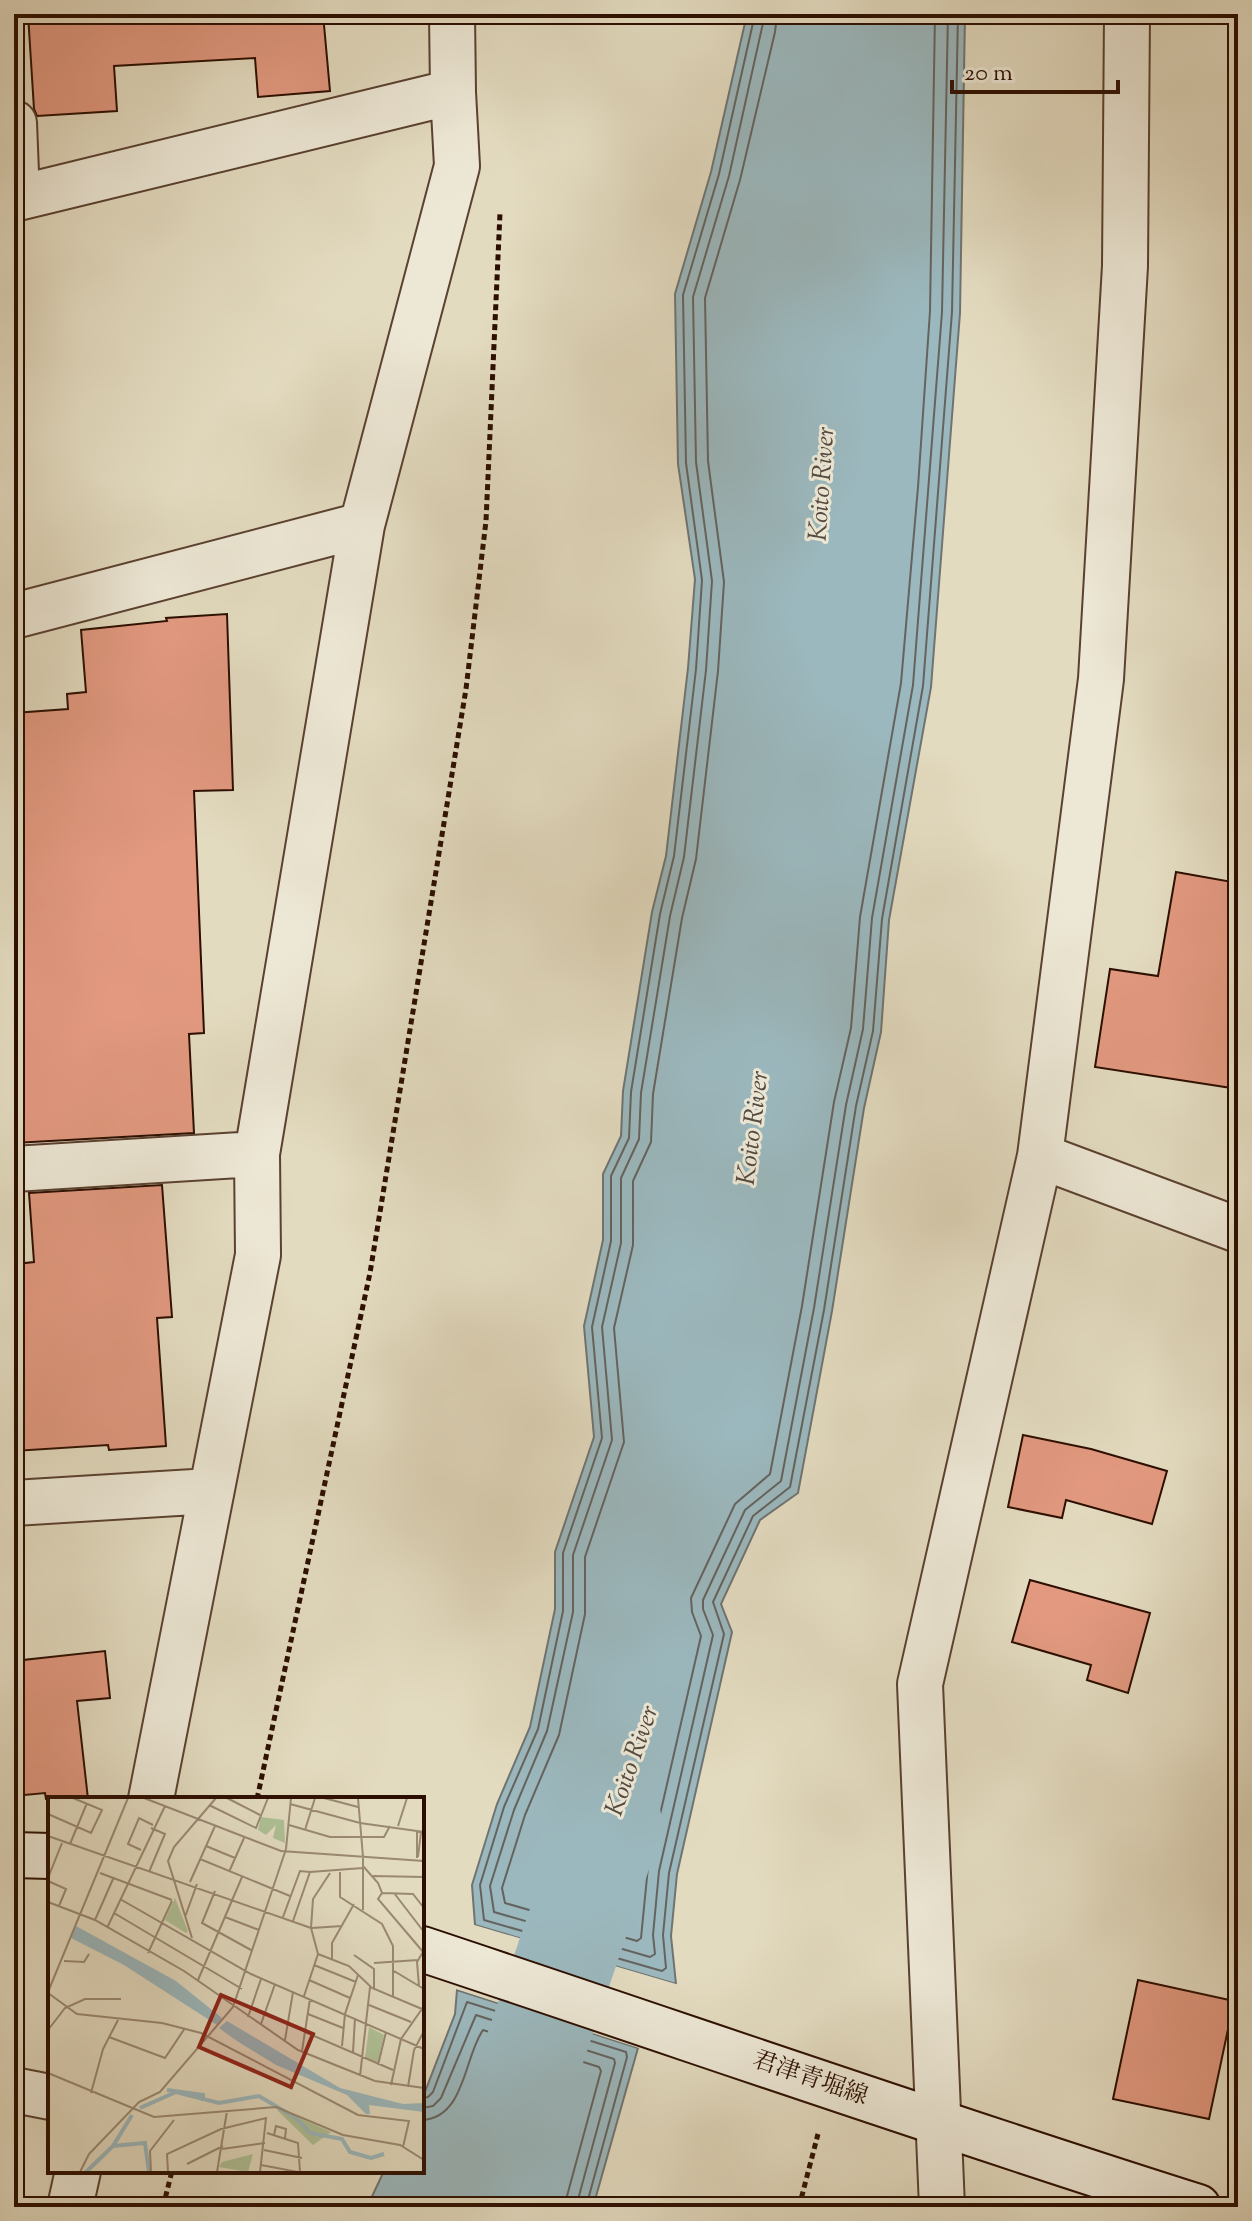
<svg xmlns="http://www.w3.org/2000/svg" width="1252" height="2221" font-family="'Sorts Mill Goudy','Noto Serif JP',serif">
  <rect width="100%" height="100%" fill="#e3dbc0"/>
  <filter id="stains"><feTurbulence type="fractalNoise" baseFrequency=".0025" numOctaves="4"/><feColorMatrix values="0 0 0 0 .2 0 0 0 0 .09 0 0 0 0 .02 0 0 0 .5 -.17"/></filter>
  <radialGradient id="worn" r=".72"><stop offset=".6" stop-color="#630" stop-opacity="0"/><stop offset="1" stop-color="#630" stop-opacity=".3"/></radialGradient>
  <path fill="#9bb8be" stroke="#6f7472" stroke-width="2" d="M747 14H965L960 313 931 687 889 920 881 1032 864 1108 832 1311 798 1493 760 1520 721 1604 732 1632 677 1874 671 1936 676 1984 475 1925 472 1885 497 1804 530 1727 555 1609V1552L594 1437 584 1326 603 1240V1174L621 1136 623 1091 652 912 666 856 688 668 695 579 678 464 675 294 711 172Z
    M457 1990 638 2048 593 2207H367L384 2171H422L423 2097 455 2014Z"/>
  <path fill="#e3dbc0" d="M471 1924 676 1984 680 1985 675 1988 474 1929Z
    M455 1986 639 2044 642 2049 453 1988Z"/>
  <g fill="none" stroke-linecap="round" stroke-linejoin="round">
    <path stroke="#64635f" stroke-width="2" d="M755 14 719 174 683 295 686 463 702 580 696 669 674 856 660 914 631 1092 629 1138 611 1176V1241L592 1327 602 1438 563 1553V1611L538 1729 504 1807 480 1885 484 1920 662 1971 666 1968 663 1935 669 1873 724 1634 713 1602 753 1516 790 1487 824 1310 856 1106 873 1031 882 919 923 686 952 312 958 14
      M765 14 729 176 693 297 696 462 712 581 706 670 684 857 670 916 641 1093 639 1139 621 1178V1243L602 1327 612 1440 573 1555V1612L547 1731 514 1810 490 1886 494 1912 650 1957 655 1954 653 1935 659 1871 713 1635 703 1609V1600L745 1510 781 1481 814 1308 846 1105 863 1029 872 918 913 685 942 312 948 14
      M777 14 775 32 740 180 705 298 708 461 724 582 718 671 696 859 682 918 653 1094 651 1142 633 1181V1245L614 1328 624 1442 585 1557V1614L559 1735 525 1815 502 1888 505 1903 637 1941 641 1938 648 1867 701 1636 692 1612 691 1598 735 1504 770 1474 802 1306 834 1102 851 1028 860 917 901 683 918 487 930 311 935 14
      M422 2098 428 2097 433 2092 467 2002 626 2052 627 2057 586 2207
      M422 2108 433 2106 441 2098 476 2015 614 2059 615 2063 576 2207
      M422 2120C465 2118 464 2057 483 2030L599 2067 601 2071 564 2207"/>
    <path stroke="#9bb8be" stroke-width="100" d="M481 2207 612 1823"/>
  </g>
  <path fill="#e29980" stroke="#2c0e00" stroke-width="2" d="M28 14H323L330 91 258 97 255 58 114 66 117 111 37 116 34 109Z
    M227 614 233 790 194 791 204 1033 189 1034 194 1133 14 1143V713L68 709 67 694 86 692 81 630 167 621 166 618Z
    M1176 872 1238 883V1089L1095 1067 1110 969 1158 976Z
    M162 1185 172 1317 157 1318 166 1446 109 1450 108 1445 14 1451V1355H23L16 1264 34 1262 29 1193Z
    M1023 1435 1091 1449 1167 1471 1152 1524 1066 1500 1062 1518 1008 1507Z
    M1030 1580 1150 1613 1128 1693 1087 1680 1091 1665 1012 1642Z
    M105 1651 110 1698 77 1701 88 1799H46L45 1793 14 1796V1661Z
    M1138 1980 1234 2001 1209 2119 1113 2099Z"/>
  <g fill="none" stroke-linecap="round" stroke-linejoin="round">
    <g stroke="#5a4130" stroke-width="48">
      <path id="minor" d="M14 123 17 198
        M14 199 453 92
        M14 616 362 525
        M1040 1156 1238 1230
        M14 1169 257 1154
        M14 1503 210 1491
        M151 1799 258 1255 257 1154 362 525 457 166 453 92 452 14
        M14 2090 50 2097
        M70 2207 78 2171
        M942 2207 920 1684 1040 1156 1101 679 1125 266 1127 14"/>
    </g>
    <g stroke="#2c0e00" stroke-width="48">
      <path id="secondary" d="M14 1855 50 1856
        M422 1949C681 2035 938 2125 1198 2207"/>
    </g>
    <path stroke="#2c0e00" stroke-width="5" stroke-dasharray="6 4" stroke-linecap="butt" d="M257 1799 370 1273 466 689 486 521 500 213
      M163 2207 172 2171
      M799 2207 818 2134"/>
    <use href="#minor" stroke="#ede8d6" stroke-width="44"/>
    <use href="#secondary" stroke="#ede8d6" stroke-width="44"/>
  </g>
  <g text-anchor="middle" dominant-baseline="central" stroke-width="6" stroke-linejoin="round" paint-order="stroke">
    <g font-size="24" fill="#2c0e00" stroke="#ede8d6">
      <text transform="translate(810 2079) rotate(19)">君津青堀線</text>
    </g>
    <g font-size="26" font-style="italic" fill="#534a42" stroke="#ede8d6">
      <text transform="translate(823 484) rotate(-86)">Koito River</text>
      <text transform="translate(754 1128) rotate(-83)">Koito River</text>
      <text transform="translate(633 1761) rotate(-71)">Koito River</text>
    </g>
  </g>
  <g transform="translate(48 1797)">
    <rect width="376" height="376" fill="#e3dbc0"/>
    <path d="M213 20 236 23 237 46 225 41 228 28 218 38 210 33ZM127 101 140 134 138 136 117 123ZM321 230 336 238 330 265 317 261ZM229 313H233L283 335 265 348ZM205 357 200 375 171 370 174 365Z" fill="#afc196"/>
    <path d="M28 129 128 184 174 221 169 228 76 168 23 141ZM179 224 292 291 355 307 376 306V315L321 308 322 317H318L299 298 228 268 189 244 171 231Z" fill="#9bb8be"/>
    <path fill="none" stroke="#9bb8be" stroke-width="4" d="M119 293 155 298V304M92 311 128 295 171 306 211 299 248 321 262 336 294 342 302 355 323 361 336 357M65 349 97 346 101 375M38 375 65 349 84 318"/>
    <path fill="none" stroke="#9a8973" stroke-width="2" d="M96 1 233 54 376 64M179 1 212 18M276 1 310 10M310 1 315 60M242 7 312 26 376 35M161 8 208 31 220 1M0 17 43 36 54 13 25 1M241 28 282 40H336L342 29M350 29 359 1M257 33 267 1M0 39 263 131M22 47 39 6M158 49 187 61M238 52 243 1M93 53 80 47 91 21 105 28M315 60V113M370 60 373 35M369 61V34M152 62 242 99M315 69 330 86 334 96 330 102 376 156M101 75 117 37 103 31M181 75 196 41M292 75V100L334 127 345 149V200M52 76 124 103M325 79 376 80M0 81 14 46M0 84 18 92 11 109M142 85 167 29M167 94 154 126 203 153M334 96 365 97 376 111M346 96 376 135M72 102 203 177 376 252M0 105 47 123 136 174 250 253 327 284 376 291M66 116 194 192M137 120 149 87M177 120 211 133M235 120 252 74 262 75M47 123 65 82M245 124 262 75 315 71M59 131 117 9M264 131 294 129M144 141 120 64 126 50 168 1M100 156 124 104M270 157 301 169 324 191 374 212M306 158 326 172V192M284 163V146L306 107M16 164 36 165 41 157M326 166 370 163M266 168 308 185M346 174 376 192M150 183 194 80M261 183 302 201M371 189 369 165 375 155M0 195 80 1M0 196 29 217 114 226 153 236 310 318 361 324 355 350M256 199 270 157 263 131 265 102 282 76M321 208 363 225M260 217 295 231M200 220 213 182M213 227 227 187M0 233 17 211 37 202H73M257 235 345 273M61 240 117 261 137 231M237 243 245 195M294 249 297 217 310 178M254 254 262 202M305 255 307 221M330 268 338 235M0 276 106 320 228 310 295 338 352 348 376 363M312 279 322 190M343 288 353 242 376 209M360 290 366 253 376 234M43 296 55 252 70 223M219 336 250 346 252 375M226 338 228 329 238 332 237 341M174 352 217 346M216 353 254 361M139 367 175 349M213 368 250 375M32 375 41 357 91 305 112 295 185 210 238 52M103 375 102 354 126 323M120 375 119 357 173 332 218 321 212 375M169 375 179 314"/>
    <path fill="#8f2418" fill-opacity="0.15" stroke="#8f2418" stroke-width="4" d="M173 198 265 237 243 290 151 250Z"/>
    <rect width="376" height="376" fill="none" stroke="#2c0e00" stroke-width="4"/>
  </g>
  <rect width="1252" height="2221" fill="none" stroke="#e3dbc0" stroke-width="48"/>
  <rect x="16" y="16" width="1220" height="2189" fill="none" stroke="#2c0e00" stroke-width="4"/>
  <rect x="24" y="24" width="1204" height="2173" fill="none" stroke="#2c0e00" stroke-width="2"/>
  <path d="M952 80v12h166v-12" fill="none" stroke="#2c0e00" stroke-width="4"/>
  <text x="964" y="80" font-size="24" fill="#2c0e00" stroke="#ede8d6" stroke-width="6" paint-order="stroke">20 m</text>
  <rect width="100%" height="100%" filter="url(#stains)"/>
  <rect width="100%" height="100%" fill="url(#worn)"/>
</svg>
